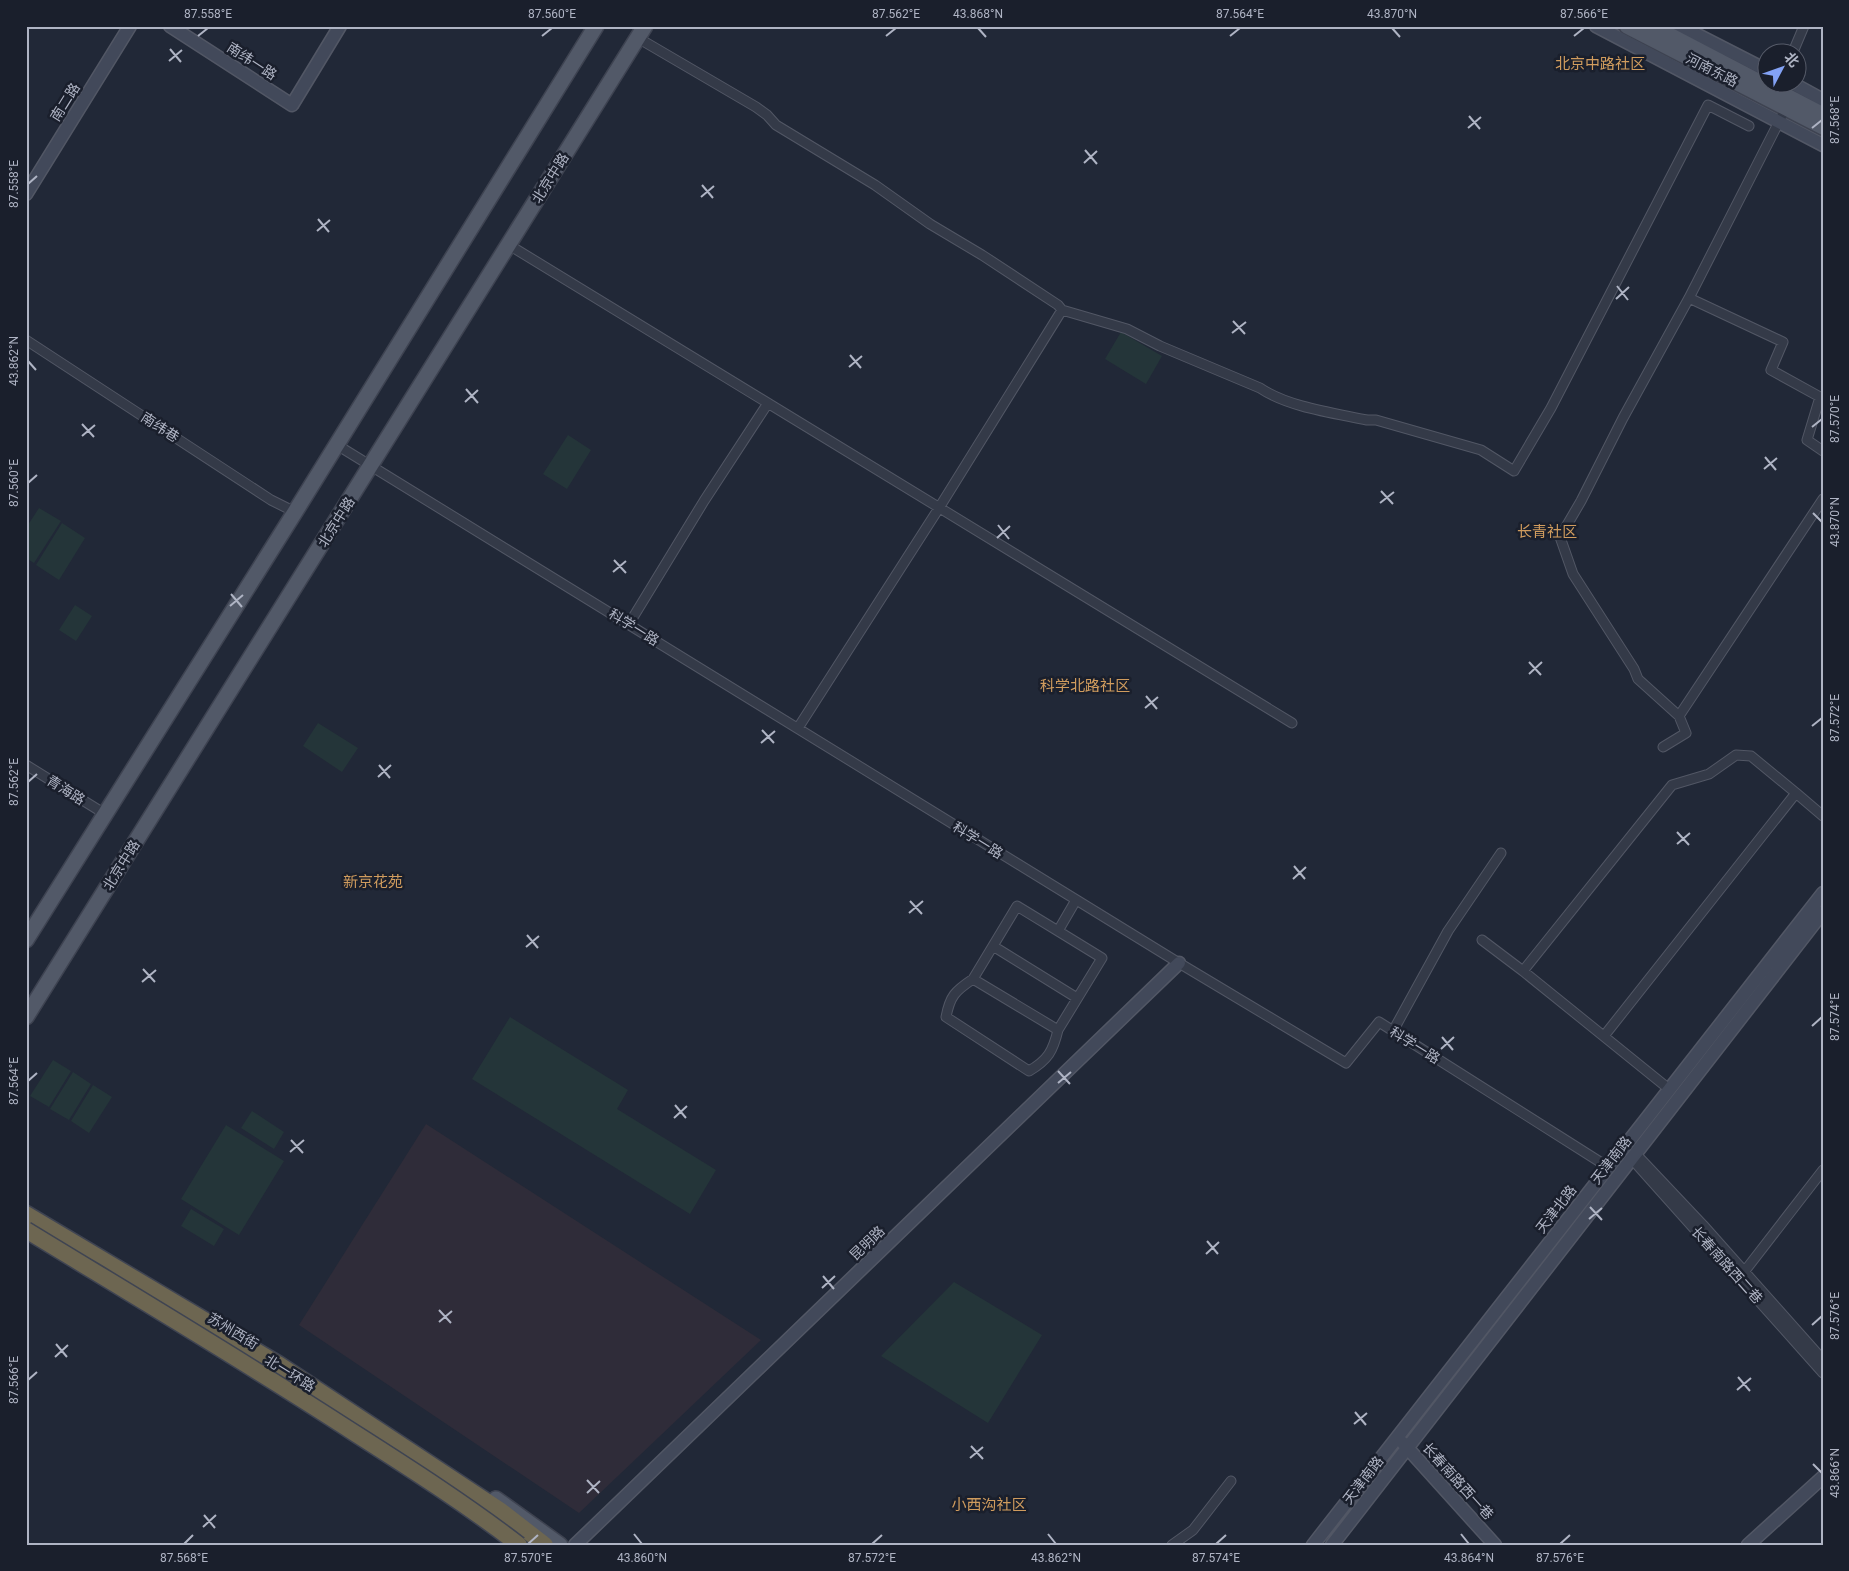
<svg xmlns="http://www.w3.org/2000/svg" width="1849" height="1571" font-family="Roboto,'Noto Sans SC',sans-serif">
  <rect width="100%" height="100%" fill="#212837"/>
  <path fill="#2f2c39" d="M426 1124 761 1340 579 1513 299 1325Z"/>
  <path fill="#243539" d="M1121 332 1162 356 1146 384 1105 359Z
    M568 435 591 450 567 489 543 474Z
    M39 508 61 521 34 563 26 558V528Z
    M62 523 85 538 59 580 36 565Z
    M75 605 92 616 76 641 59 630Z
    M318 723 358 748 342 772 303 746Z
    M510 1017 628 1090 617 1109 716 1170 690 1214 472 1079Z
    M53 1060 71 1071 49 1107 30 1096Z
    M73 1072 91 1084 69 1120 50 1109Z
    M93 1085 112 1097 89 1133 71 1121Z
    M252 1111 284 1132 274 1149 241 1128Z
    M226 1125 284 1161 239 1235 181 1199Z
    M191 1209 224 1229 214 1246 181 1226Z
    M954 1282 1042 1335 988 1423 881 1356Z"/>
  <g fill="none" stroke-linecap="round" stroke-linejoin="round">
    <g stroke="#525765" stroke-width="11">
      <path id="street" d="M638 38 756 107 767 115 776 125 875 185 930 224 982 255 1058 305 1062 310 1127 329 1160 346 1260 388C1288 407 1334 413 1367 420H1376L1481 450 1514 471 1551 408 1708 105 1749 126
        M1793 52 1804 26
        M509 245 1292 723
        M1689 298 1783 342 1771 370 1820 397 1807 440 1823 451
        M26 340 271 500 295 512
        M337 445 1179 963 1346 1063 1379 1022 1608 1167
        M629 624 704 501 768 403
        M1679 716 1823 499
        M798 728 939 508 1062 310
        M1663 747 1686 733 1679 716 1638 679 1634 669 1573 574 1560 537 1581 501 1623 418 1689 298 1786 108 1784 105
        M26 765 105 814
        M1058 931 1017 906 973 979 1058 1030 1102 958 1058 931 1076 900
        M1482 940 1523 971 1669 1089
        M993 946 1077 998
        M1523 971 1672 785 1709 774 1736 755 1751 756 1796 793
        M973 979C955 991 950 996 946 1017L1029 1071C1048 1060 1053 1051 1058 1030
        M1393 1031 1448 931 1501 853
        M1604 1036 1796 793 1823 816
        M1635 1153 1703 1225 1823 1360
        M1631 1158 1823 1373
        M1744 1272 1823 1170
        M1172 1545 1193 1530 1231 1481"/>
    </g>
    <g stroke="#525765" stroke-width="15">
      <path id="secondary" d="M170 26 292 105 340 26
        M1596 26 1823 145
        M1680 26 1766 70
        M1790 82 1823 100
        M26 194 130 26
        M1403 1443 1495 1545
        M575 1545 1179 963
        M1313 1545 1823 893
        M1332 1545 1823 912
        M1748 1545 1823 1477"/>
    </g>
    <g stroke="#3e4351" stroke-width="18">
      <path id="primary" d="M1627 26 1823 127
        M1652 26 1823 115
        M26 940 295 512 596 26
        M26 1017 645 26
        M496 1499 560 1545"/>
    </g>
    <g stroke="#3f4452" stroke-width="19">
      <path id="highway" d="M26 1214 278 1364 501 1511 545 1545"/>
    </g>
    <use href="#street" stroke="#343a48" stroke-width="9"/>
    <use href="#secondary" stroke="#42495a" stroke-width="12"/>
    <use href="#primary" stroke="#525968" stroke-width="15"/>
    <use href="#highway" stroke="#6d6651" stroke-width="16"/>
    <g stroke="#3f4452" stroke-width="19" stroke-linecap="butt">
      <path id="highway-bridge" d="M26 1230C136 1297 247 1363 356 1434 411 1469 467 1505 519 1545"/>
    </g>
    <use href="#highway-bridge" stroke="#6d6651" stroke-width="16"/>
  </g>
  <path fill="none" stroke="#afb4c4" stroke-width="2" d="M978 28 986 37M1392 28 1400 37M198 36 208 28M542 36 552 28M886 36 896 28M1230 36 1240 28M1574 36 1584 28M170 49 181 62M169 61 182 50M1469 116 1480 129M1468 128 1481 117M1812 128 1822 120M1085 150 1097 164M1084 163 1097 151M28 184 37 176M702 185 713 198M701 197 714 186M318 219 329 232M317 231 330 220M1617 286 1628 300M1616 299 1629 287M1233 321 1245 334M1232 333 1246 322M850 355 861 368M28 361 36 370M849 367 862 356M466 389 478 403M465 402 478 390M82 424 94 437M1812 427 1822 419M82 436 95 425M1765 457 1776 470M1764 469 1777 458M28 483 37 475M1381 491 1393 504M1380 503 1394 492M1813 513 1822 522M998 525 1009 539M997 538 1010 526M614 560 626 573M613 572 626 561M231 594 242 607M230 606 243 595M1529 662 1541 675M1529 674 1542 662M1146 696 1157 709M1145 708 1158 697M1812 726 1822 718M762 730 774 743M761 743 775 731M379 765 390 778M378 777 391 765M28 782 37 774M1677 832 1689 845M1677 844 1690 833M1294 866 1305 879M1293 879 1306 867M910 901 922 914M909 913 923 901M527 935 538 948M526 947 539 936M143 969 155 982M142 982 156 970M1812 1026 1822 1017M1442 1037 1453 1050M1441 1049 1454 1037M1058 1071 1070 1084M28 1081 37 1073M1058 1083 1071 1072M675 1105 686 1118M674 1118 687 1106M291 1140 303 1153M290 1152 304 1140M1590 1207 1602 1220M1589 1219 1602 1208M1207 1241 1218 1254M1206 1254 1219 1242M823 1276 834 1289M822 1288 835 1276M439 1310 451 1323M439 1322 452 1311M1812 1325 1822 1316M56 1344 67 1357M55 1357 68 1345M1738 1377 1750 1391M28 1380 37 1372M1737 1390 1751 1378M1355 1412 1366 1425M1354 1424 1367 1413M971 1446 983 1459M970 1458 983 1447M1813 1464 1822 1473M587 1480 599 1493M587 1493 600 1481M204 1515 215 1528M203 1527 216 1515M634 1534 642 1544M1048 1534 1056 1544M1461 1534 1469 1544M184 1544 193 1535M528 1544 538 1535M872 1544 882 1535M1216 1544 1226 1535M1560 1544 1570 1535"/>
  <g text-anchor="middle" dominant-baseline="central" stroke-width="5" stroke-linejoin="round" paint-order="stroke">
    <g font-size="14" fill="#afb4c4" stroke="#1a1f2c">
      <text transform="translate(252 61) rotate(33)">南纬一路</text>
      <text transform="translate(1712 70) rotate(27)">河南东路</text>
      <text transform="translate(65 102) rotate(-58)">南二路</text>
      <text transform="translate(550 178) rotate(-58)">北京中路</text>
      <text transform="translate(160 427) rotate(33)">南纬巷</text>
      <text transform="translate(336 522) rotate(-58)">北京中路</text>
      <text transform="translate(634 627) rotate(32)">科学一路</text>
      <text transform="translate(66 790) rotate(32)">青海路</text>
      <text transform="translate(978 840) rotate(32)">科学一路</text>
      <text transform="translate(121 865) rotate(-58)">北京中路</text>
      <text transform="translate(1415 1045) rotate(32)">科学一路</text>
      <text transform="translate(1611 1160) rotate(-52)">天津南路</text>
      <text transform="translate(1556 1209) rotate(-52)">天津北路</text>
      <text transform="translate(867 1243) rotate(-44)">昆明路</text>
      <text transform="translate(1727 1265) rotate(48)">长春南路西二巷</text>
      <text transform="translate(233 1331) rotate(31)">苏州西街</text>
      <text transform="translate(290 1373) rotate(32)">北一环路</text>
      <text transform="translate(1363 1480) rotate(-52)">天津南路</text>
      <text transform="translate(1458 1481) rotate(48)">长春南路西一巷</text>
    </g>
    <g font-size="15" fill="#d09c5e" stroke="#1a1f2c">
      <text x="1600" y="64">北京中路社区</text>
      <text x="1547" y="532">长青社区</text>
      <text x="1085" y="686">科学北路社区</text>
      <text x="373" y="882">新京花苑</text>
      <text x="989" y="1505">小西沟社区</text>
    </g>
  </g>
  <rect width="1849" height="1571" fill="none" stroke="#1a1f2c" stroke-width="55"/>
  <g transform="translate(1782 68) rotate(49)"><circle r="24" fill="#1a1f2c" stroke="#565b69"/>
  <path d="M0-4L9 19L0 12L-9 19Z" fill="#83a2f5"/>
  <text y="-8" font-size="14" font-weight="bold" text-anchor="middle" fill="#afb4c4">北</text>
  </g>
  <rect x="28" y="28" width="1794" height="1516" fill="none" stroke="#afb4c4" stroke-width="2"/>
  <g font-size="12" text-anchor="middle" fill="#afb4c4">
    <text x="208" y="18">87.558°E</text>
    <text x="552" y="18">87.560°E</text>
    <text x="896" y="18">87.562°E</text>
    <text x="978" y="18">43.868°N</text>
    <text x="1240" y="18">87.564°E</text>
    <text x="1392" y="18">43.870°N</text>
    <text x="1584" y="18">87.566°E</text>
    <text transform="translate(1835 120) rotate(-90)" y="4">87.568°E</text>
    <text transform="translate(14 184) rotate(-90)" y="4">87.558°E</text>
    <text transform="translate(14 361) rotate(-90)" y="4">43.862°N</text>
    <text transform="translate(1835 419) rotate(-90)" y="4">87.570°E</text>
    <text transform="translate(14 483) rotate(-90)" y="4">87.560°E</text>
    <text transform="translate(1835 522) rotate(-90)" y="4">43.870°N</text>
    <text transform="translate(1835 718) rotate(-90)" y="4">87.572°E</text>
    <text transform="translate(14 782) rotate(-90)" y="4">87.562°E</text>
    <text transform="translate(1835 1017) rotate(-90)" y="4">87.574°E</text>
    <text transform="translate(14 1081) rotate(-90)" y="4">87.564°E</text>
    <text transform="translate(1835 1316) rotate(-90)" y="4">87.576°E</text>
    <text transform="translate(14 1380) rotate(-90)" y="4">87.566°E</text>
    <text transform="translate(1835 1473) rotate(-90)" y="4">43.866°N</text>
    <text x="184" y="1562">87.568°E</text>
    <text x="528" y="1562">87.570°E</text>
    <text x="642" y="1562">43.860°N</text>
    <text x="872" y="1562">87.572°E</text>
    <text x="1056" y="1562">43.862°N</text>
    <text x="1216" y="1562">87.574°E</text>
    <text x="1469" y="1562">43.864°N</text>
    <text x="1560" y="1562">87.576°E</text>
  </g>
</svg>
